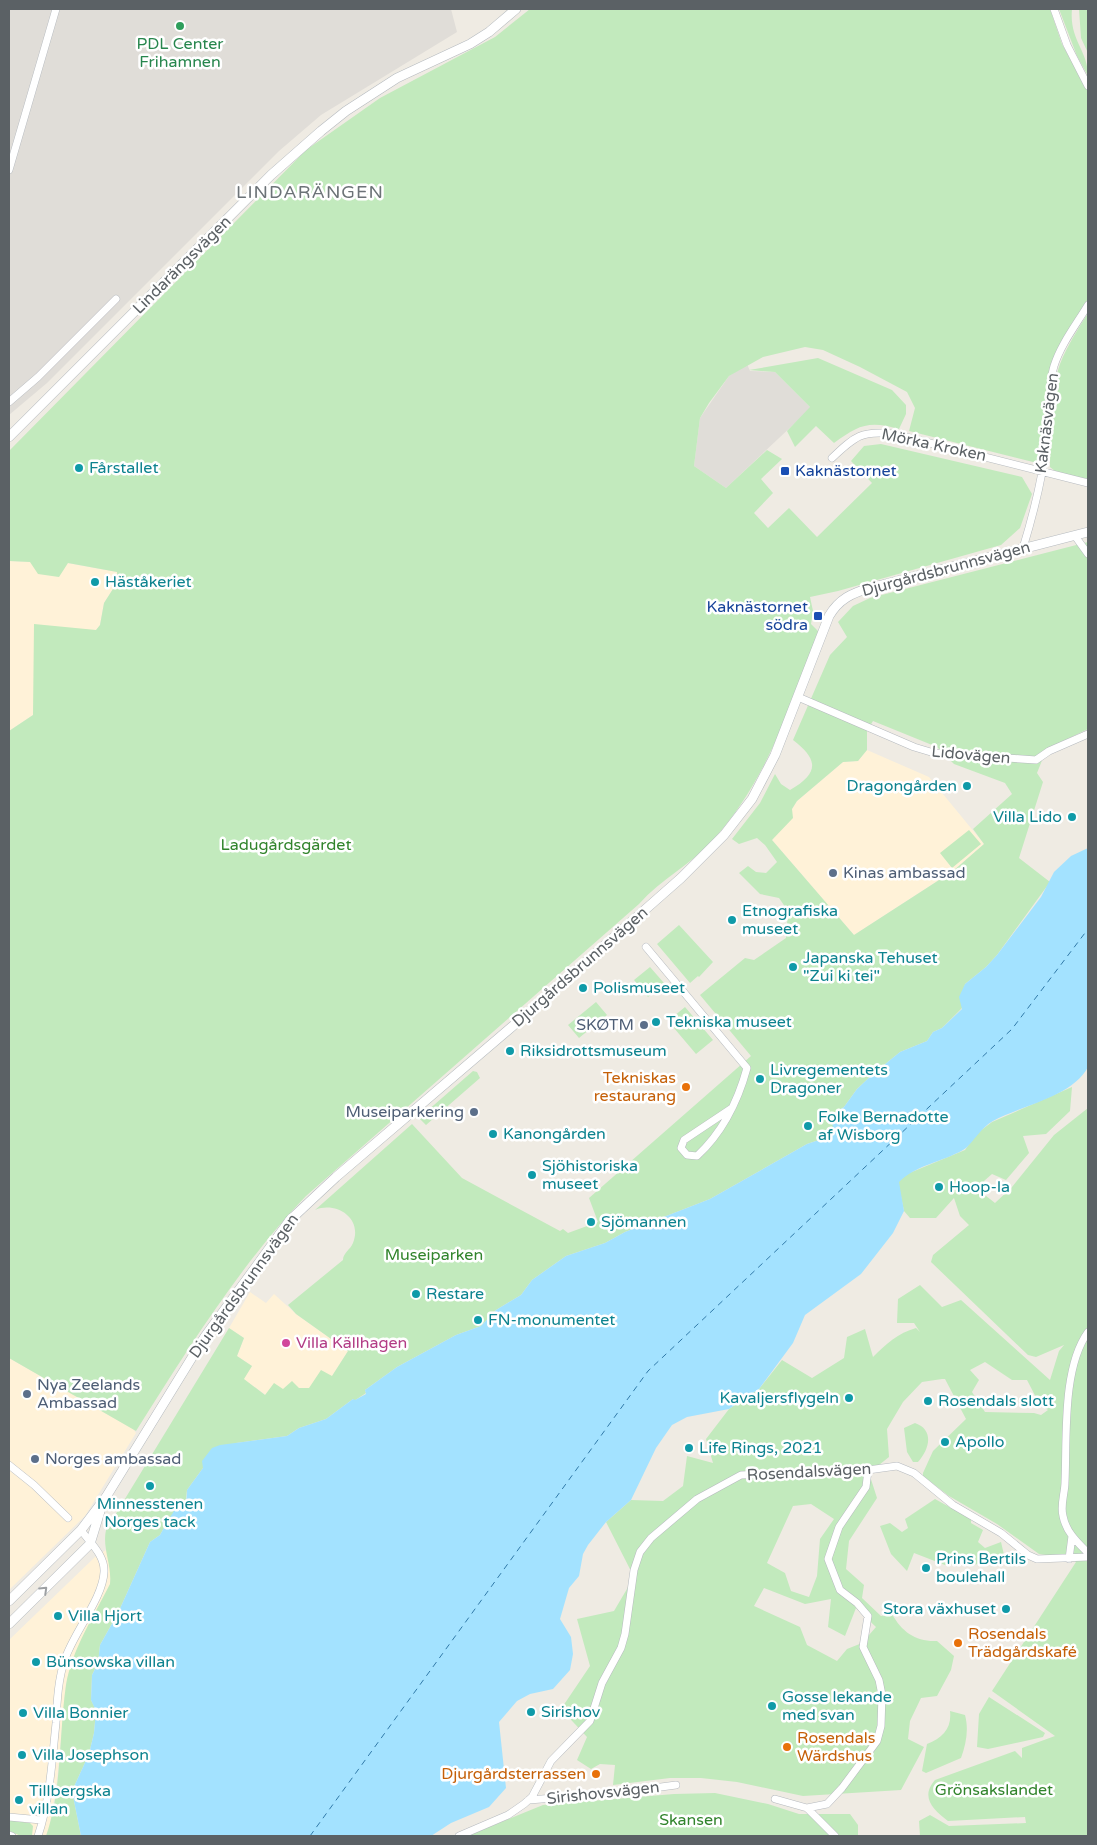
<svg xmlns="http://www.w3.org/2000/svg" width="1097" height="1845" font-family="'Varela Round',sans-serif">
  <rect width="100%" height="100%" fill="#efebe3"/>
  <path fill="#fff2d8" d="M9 561 67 563 117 572 118 581 104 603 100 625 33 715 9 731Z
    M867 750 929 777 984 844 953 871 854 935 772 840 797 801 843 762 858 761Z
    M250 1292 266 1303 274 1294 296 1314 348 1351 332 1376 310 1388 283 1389 266 1395 243 1379 252 1366 237 1356 244 1338 229 1328Z
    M9 1358 133 1429 136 1433 85 1516 9 1590Z
    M106 1550 112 1571 110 1584 77 1649 66 1684 57 1781 49 1830 46 1836H9V1640L95 1557Z"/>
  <path fill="#e0ddd8" d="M9 9H451L457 32 321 115 279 151 47 383 9 415Z
    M747 364 750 371 775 372 811 408 726 488 694 466 700 418 729 376Z"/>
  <path fill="#c2eabd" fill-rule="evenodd" d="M530 9H1050L1062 44 1088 92V299L1052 361 1045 399V433L1041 461 1037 463 909 431 915 408 907 392 860 367 823 350 805 347 763 357 729 376 709 403 700 418 694 466 726 488 767 450 782 459 761 479 773 493 754 513 768 528 789 508 817 537 872 483 851 461 864 446 881 444 1022 477 1032 494 1020 528 1001 545 838 591 810 597 813 611 811 624 819 632C789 707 769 777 714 839 692 864 661 879 639 904L306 1196C239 1266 188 1349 136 1431L9 1358V731L33 715 34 624 96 630 100 625 104 603 118 581 117 572 68 563 59 577 38 574 30 562 9 561V451L306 150 380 98 495 37Z
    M1059 9H1072C1069 40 1088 50 1088 76L1077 56Z
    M1079 9H1088V53L1081 38Z
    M1088 313V479L1056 472 1050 467V461C1051 429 1049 394 1060 364 1067 346 1078 329 1088 313Z
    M818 358 892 390 906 405V414L899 429C869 420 858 425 834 443L816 426 795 447 787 431 810 407 775 372 749 370Z
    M1088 542V729L1057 744 1045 753 1037 773 1043 782 1019 858 1050 882 997 955 986 967 965 984 962 1008 942 1028 933 1032 927 1041 900 1052 873 1074 857 1089 844 1107 833 1114V1127L819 1140 807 1144 710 1199 625 1232 605 1243 566 1256 532 1280 521 1295 496 1310 481 1326 456 1335 397 1367 365 1390 366 1393 354 1401 353 1399 326 1419 299 1428 287 1436 236 1443 203 1468 187 1490 185 1507 179 1503 169 1527 165 1526 160 1535 150 1542 118 1613 100 1645 98 1663 92 1675 91 1700 96 1710 94 1733 89 1754 72 1791 81 1836H46C62 1791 59 1733 66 1685 72 1649 94 1616 110 1584 112 1565 102 1548 106 1530L229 1328 244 1338 237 1356 252 1366 244 1379 265 1395 274 1383 283 1389 292 1381 299 1388H309L321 1370 332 1376 348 1351 296 1314 288 1305 343 1260C343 1253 350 1250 353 1243 363 1218 336 1201 315 1210L412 1124 462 1178 560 1231 563 1229 568 1233 598 1222 589 1198 751 1056 700 995 745 958 754 960 786 938 788 911 779 898 760 894 739 873 748 866 756 872 766 873 777 862 765 845 757 838 739 844 732 839 760 803 775 774 781 784 790 790C820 773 818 759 793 740L830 655 847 637 838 622 853 606 870 598ZM873 721 937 747 954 764 1005 783 1012 794 973 829 984 844 953 871 854 935 772 840 793 818 792 809 797 801 843 762 858 761 867 750V731Z
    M969 830 981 844 952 868 940 853Z
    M679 925 713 962 699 977 698 976 690 983 657 944Z
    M650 967 664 983 648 997 634 980Z
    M596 1002 607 1015 579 1038 568 1025Z
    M685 1007 713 1040 696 1054 668 1021Z
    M473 1071 477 1072 480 1078 426 1125 419 1118Z
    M1072 1087 1070 1111 1046 1134 1023 1136 1029 1153 1006 1180 992 1174 976 1188 995 1203 1012 1187 1054 1135 1088 1108V1836H920L919 1821 930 1815 949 1826 1026 1823 1025 1817 948 1821C933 1810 920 1797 935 1780L1015 1751 1022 1758V1748L1055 1736 992 1691 1076 1562 1067 1553 1060 1557 1039 1554 997 1524 949 1496 923 1476V1473L933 1451 966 1419 945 1379H942L922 1382 903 1402 887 1429 889 1457 869 1473 877 1498 849 1541 846 1569 864 1585 862 1598 881 1616 892 1614C902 1632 916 1642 937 1641L954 1656 951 1670 937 1696 921 1698 910 1721 908 1739 924 1747 901 1790 803 1796 737 1782 701 1778H670L613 1785 615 1765 600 1764 591 1769 577 1760 587 1737 561 1709 590 1666 577 1619 614 1611 634 1577 606 1522 631 1500 663 1501 683 1486 687 1456 713 1463 706 1439 729 1409 759 1389 782 1360 812 1378 844 1358 847 1337 865 1329 873 1357C886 1344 898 1333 916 1328L920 1332 914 1323H897L898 1299 920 1285 942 1307 961 1300 1050 1380 1059 1351 1064 1345 1036 1357 1028 1355 931 1262 933 1255 969 1225 960 1216 954 1198 936 1218H910L904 1211 898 1182 907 1174 965 1150 976 1134 992 1122ZM985 1362 1012 1380H1027L1040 1405 1048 1410 1041 1415 1034 1413 985 1412 972 1392 979 1380 970 1370ZM811 1504 834 1519 820 1539 817 1576 809 1597 791 1591 785 1573 767 1563 793 1506ZM764 1588 805 1604 831 1599 828 1627 845 1636 856 1608 876 1627 862 1643 847 1649 837 1661 807 1645 800 1627 754 1606Z
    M915 1423C935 1430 929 1450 918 1462H913L907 1452 904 1428Z
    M935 1499 971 1519V1523L983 1530 978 1542 985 1548 1001 1542 1005 1559 998 1566 986 1564 945 1565 914 1553 907 1571 891 1554 880 1526 890 1523 902 1532 908 1528 905 1519Z
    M989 1697 1045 1733 1043 1737 988 1749 977 1747 979 1714Z
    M950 1711 965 1715C969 1730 966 1744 961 1758L926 1773 922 1771 927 1744C943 1738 952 1728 950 1711Z
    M715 1793 768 1804 799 1814H850L858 1825V1836H467L543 1805 674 1794Z
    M9 1820 30 1823 33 1826 32 1836H21L9 1831Z"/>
  <path fill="#a3e2ff" d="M1088 848V1067C1072 1097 1022 1105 993 1121 980 1128 971 1146 963 1150 942 1162 916 1165 899 1182L904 1211 893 1233 861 1274 805 1315 793 1343 759 1389 729 1409 687 1417 672 1425 656 1448 631 1500 606 1522 588 1545 583 1554 579 1576 569 1588 560 1619 571 1637 573 1654 570 1670 553 1689 530 1694 517 1701 499 1722 506 1788 489 1807 451 1823 431 1836H81L72 1791 89 1754 94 1733 96 1711 91 1700 92 1675 98 1663 100 1645 118 1613 150 1542 160 1535 165 1526 169 1527V1519L179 1503 186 1507 187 1490 203 1468 202 1461 212 1448 220 1445 287 1436 299 1428 326 1419 353 1399 355 1400 366 1394 365 1390 397 1367 456 1335 481 1326 496 1310 521 1295 532 1280 566 1256 605 1243 625 1232 710 1199 807 1144 819 1140 833 1127 831 1119 833 1114 844 1107 857 1089 873 1074 900 1052 927 1041 933 1032 942 1028 962 1009 959 997 965 984 986 967 997 955 1041 897 1054 872 1071 856Z"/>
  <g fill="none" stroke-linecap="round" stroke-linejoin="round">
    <path stroke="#317aa9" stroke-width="1" stroke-dasharray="6 5" stroke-linecap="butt" d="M310 1836 648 1371 1012 1029 1088 929"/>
    <g stroke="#b6babf" stroke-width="8">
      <path id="street" d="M1054 9 1067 45 1088 86
        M9 170 56 9
        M9 402 38 377 116 299
        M832 458C855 436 862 430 894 434L1088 483
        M1075 536 1088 554
        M1023 548C1034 512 1043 476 1047 439 1050 414 1047 390 1054 366 1061 344 1076 325 1088 305
        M798 697 914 747 934 753 1036 760 1049 751 1088 734
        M646 947 747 1068C738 1101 723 1132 697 1156L687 1155 681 1148 684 1140 732 1108
        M1088 1332C1062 1368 1067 1438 1065 1482 1065 1493 1060 1505 1063 1516 1066 1532 1077 1542 1088 1553
        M9 1465 34 1485 68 1518
        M1069 1559 1072 1536
        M775 1799 807 1808 835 1836
        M529 1800 616 1793 676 1785
        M807 1808 827 1804 842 1788 877 1741 881 1726 882 1695 879 1680 863 1647 868 1616 857 1603 840 1590 828 1559 839 1527 866 1487 868 1470
        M9 1817 41 1820
        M9 1835 12 1836
        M38 1836C50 1800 52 1761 56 1723 57 1702 58 1679 65 1659 74 1632 103 1598 104 1572 105 1555 90 1543 81 1530
        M459 1836 508 1815 524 1804 532 1797 551 1761 590 1721 602 1683 621 1648 625 1634 634 1570 640 1552 651 1538 697 1499 741 1475 868 1470 897 1466 914 1473 953 1505 1001 1533 1028 1555 1037 1559 1088 1557"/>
    </g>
    <g stroke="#b5babf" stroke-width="10">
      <path id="secondary" d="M9 437 271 175 321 131 346 111 397 78 470 44 489 32 516 9
        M9 1601 81 1530 106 1497 204 1338 290 1220 336 1177 521 1019 681 878 724 835 752 799 775 755 829 616C839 599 852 593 870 588L1088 532
        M9 1624 90 1544 101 1508"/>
    </g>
    <use href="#street" stroke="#fff" stroke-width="7"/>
    <use href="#secondary" stroke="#fff" stroke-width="9"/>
  </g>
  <defs><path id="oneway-chevron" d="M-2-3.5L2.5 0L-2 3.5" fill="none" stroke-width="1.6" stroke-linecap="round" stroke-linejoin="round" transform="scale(1.25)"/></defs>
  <use stroke="#9da0a3" href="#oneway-chevron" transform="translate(44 1590) rotate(-44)"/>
  <circle fill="#2e9e5b" stroke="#fff" stroke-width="2" cx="180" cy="26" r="5"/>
  <g fill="#0f9aa8" stroke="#fff" stroke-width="2">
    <circle cx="79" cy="468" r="5"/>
    <circle cx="95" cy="582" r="5"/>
    <circle cx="967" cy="786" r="5"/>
    <circle cx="1072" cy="817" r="5"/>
    <circle cx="732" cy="920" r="5"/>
    <circle cx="793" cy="967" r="5"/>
    <circle cx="583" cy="988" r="5"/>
    <circle cx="656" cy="1022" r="5"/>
    <circle cx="510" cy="1051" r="5"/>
    <circle cx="760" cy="1079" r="5"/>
    <circle cx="808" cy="1126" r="5"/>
    <circle cx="493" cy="1134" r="5"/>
    <circle cx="532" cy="1175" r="5"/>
    <circle cx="939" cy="1187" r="5"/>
    <circle cx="591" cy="1222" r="5"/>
    <circle cx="416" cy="1294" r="5"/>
    <circle cx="478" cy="1320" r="5"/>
    <circle cx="849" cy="1398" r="5"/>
    <circle cx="928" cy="1401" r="5"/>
    <circle cx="945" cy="1442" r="5"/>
    <circle cx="689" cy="1448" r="5"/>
    <circle cx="150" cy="1486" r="5"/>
    <circle cx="926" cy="1568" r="5"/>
    <circle cx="1006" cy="1609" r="5"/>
    <circle cx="58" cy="1616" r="5"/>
    <circle cx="36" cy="1662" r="5"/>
    <circle cx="772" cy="1706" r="5"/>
    <circle cx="531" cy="1712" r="5"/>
    <circle cx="23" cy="1713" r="5"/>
    <circle cx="22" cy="1755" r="5"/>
    <circle cx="19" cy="1800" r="5"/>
  </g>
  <g fill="#1a4fb4" stroke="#fff" stroke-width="2">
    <rect x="780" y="466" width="10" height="10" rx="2.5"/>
    <rect x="813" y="611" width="10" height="10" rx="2.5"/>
  </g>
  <g fill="#5c6f8a" stroke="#fff" stroke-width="2">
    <circle cx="833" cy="873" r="5"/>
    <circle cx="644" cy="1025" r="5"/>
    <circle cx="474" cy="1112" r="5"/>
    <circle cx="27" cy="1394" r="5"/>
    <circle cx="35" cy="1459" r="5"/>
  </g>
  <g fill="#e8710a" stroke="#fff" stroke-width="2">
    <circle cx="686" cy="1087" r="5"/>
    <circle cx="958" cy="1643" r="5"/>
    <circle cx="787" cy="1747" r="5"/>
    <circle cx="596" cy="1774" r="5"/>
  </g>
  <circle fill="#d1479c" stroke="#fff" stroke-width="2" cx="286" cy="1343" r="5"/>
  <g text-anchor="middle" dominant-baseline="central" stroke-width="5" stroke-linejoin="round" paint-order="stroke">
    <g font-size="16" fill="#27864d" stroke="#fff">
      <text x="180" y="44">PDL Center<tspan x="180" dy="18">Frihamnen</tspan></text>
    </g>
    <g font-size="16" fill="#5b6165" stroke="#fff">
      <text transform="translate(182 265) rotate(-45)">Lindarängsvägen</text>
      <text transform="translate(1047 423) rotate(-83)">Kaknäsvägen</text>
      <text transform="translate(934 445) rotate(12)">Mörka Kroken</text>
      <text transform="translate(946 569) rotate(-15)">Djurgårdsbrunnsvägen</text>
      <text transform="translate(971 755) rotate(5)">Lidovägen</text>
      <text transform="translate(580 967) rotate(-41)">Djurgårdsbrunnsvägen</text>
      <text transform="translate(244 1286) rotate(-54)">Djurgårdsbrunnsvägen</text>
      <text transform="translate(809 1472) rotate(-3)">Rosendalsvägen</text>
      <text transform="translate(603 1793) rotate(-6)">Sirishovsvägen</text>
    </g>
    <g font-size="16" fill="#0d838f" stroke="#fff" text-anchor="start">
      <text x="89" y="468">Fårstallet</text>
      <text x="105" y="582">Häståkeriet</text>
      <text x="957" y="786" text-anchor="end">Dragongården</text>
      <text x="1062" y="817" text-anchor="end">Villa Lido</text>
      <text x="742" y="911">Etnografiska<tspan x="742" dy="18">museet</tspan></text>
      <text x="803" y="958">Japanska Tehuset<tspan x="803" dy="18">"Zui ki tei"</tspan></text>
      <text x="593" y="988">Polismuseet</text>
      <text x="666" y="1022">Tekniska museet</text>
      <text x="520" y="1051">Riksidrottsmuseum</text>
      <text x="770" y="1070">Livregementets<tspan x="770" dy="18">Dragoner</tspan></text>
      <text x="818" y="1117">Folke Bernadotte<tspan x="818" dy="18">af Wisborg</tspan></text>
      <text x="503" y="1134">Kanongården</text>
      <text x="542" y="1166">Sjöhistoriska<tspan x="542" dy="18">museet</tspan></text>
      <text x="949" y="1187">Hoop-la</text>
      <text x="601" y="1222">Sjömannen</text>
      <text x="426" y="1294">Restare</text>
      <text x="488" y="1320">FN-monumentet</text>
      <text x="839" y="1398" text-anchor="end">Kavaljersflygeln</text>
      <text x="938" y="1401">Rosendals slott</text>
      <text x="955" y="1442">Apollo</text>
      <text x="699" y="1448">Life Rings, 2021</text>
      <text x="150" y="1504" text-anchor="middle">Minnesstenen<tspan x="150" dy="18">Norges tack</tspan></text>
      <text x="936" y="1559">Prins Bertils<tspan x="936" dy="18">boulehall</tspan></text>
      <text x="996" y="1609" text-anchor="end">Stora växhuset</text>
      <text x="68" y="1616">Villa Hjort</text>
      <text x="46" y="1662">Bünsowska villan</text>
      <text x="782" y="1697">Gosse lekande<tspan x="782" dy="18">med svan</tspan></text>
      <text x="541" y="1712">Sirishov</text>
      <text x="33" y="1713">Villa Bonnier</text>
      <text x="32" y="1755">Villa Josephson</text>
      <text x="29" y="1791">Tillbergska<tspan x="29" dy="18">villan</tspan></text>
    </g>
    <g font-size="16" fill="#164399" stroke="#fff" text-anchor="start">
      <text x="795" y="471">Kaknästornet</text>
      <text x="808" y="607" text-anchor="end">Kaknästornet<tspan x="808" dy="18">södra</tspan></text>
    </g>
    <g font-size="16" fill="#31842c" stroke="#fff">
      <text x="286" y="845">Ladugårdsgärdet</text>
      <text x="434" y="1255">Museiparken</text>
      <text x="994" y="1790">Grönsakslandet</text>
      <text x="691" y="1820">Skansen</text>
    </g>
    <g font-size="16" fill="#4e5e75" stroke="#fff" text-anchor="start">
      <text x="843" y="873">Kinas ambassad</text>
      <text x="634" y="1025" text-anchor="end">SKØTM</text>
      <text x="464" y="1112" text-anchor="end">Museiparkering</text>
      <text x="37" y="1385">Nya Zeelands<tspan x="37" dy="18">Ambassad</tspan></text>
      <text x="45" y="1459">Norges ambassad</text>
    </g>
    <g font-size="16" fill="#c56008" stroke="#fff" text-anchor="end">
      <text x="676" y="1078">Tekniskas<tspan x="676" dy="18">restaurang</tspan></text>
      <text x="968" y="1634" text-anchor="start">Rosendals<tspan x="968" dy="18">Trädgårdskafé</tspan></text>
      <text x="797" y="1738" text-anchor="start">Rosendals<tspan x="797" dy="18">Wärdshus</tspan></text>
      <text x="586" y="1774">Djurgårdsterrassen</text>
    </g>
    <g font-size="16" fill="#b23c85" stroke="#fff" text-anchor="start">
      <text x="296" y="1343">Villa Källhagen</text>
    </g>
    <g font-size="18" letter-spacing="1" fill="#6c7377" stroke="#fff">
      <text x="310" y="192">LINDARÄNGEN</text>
    </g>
  </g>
  <rect width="1097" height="1845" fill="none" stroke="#5b6165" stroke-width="20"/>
</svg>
